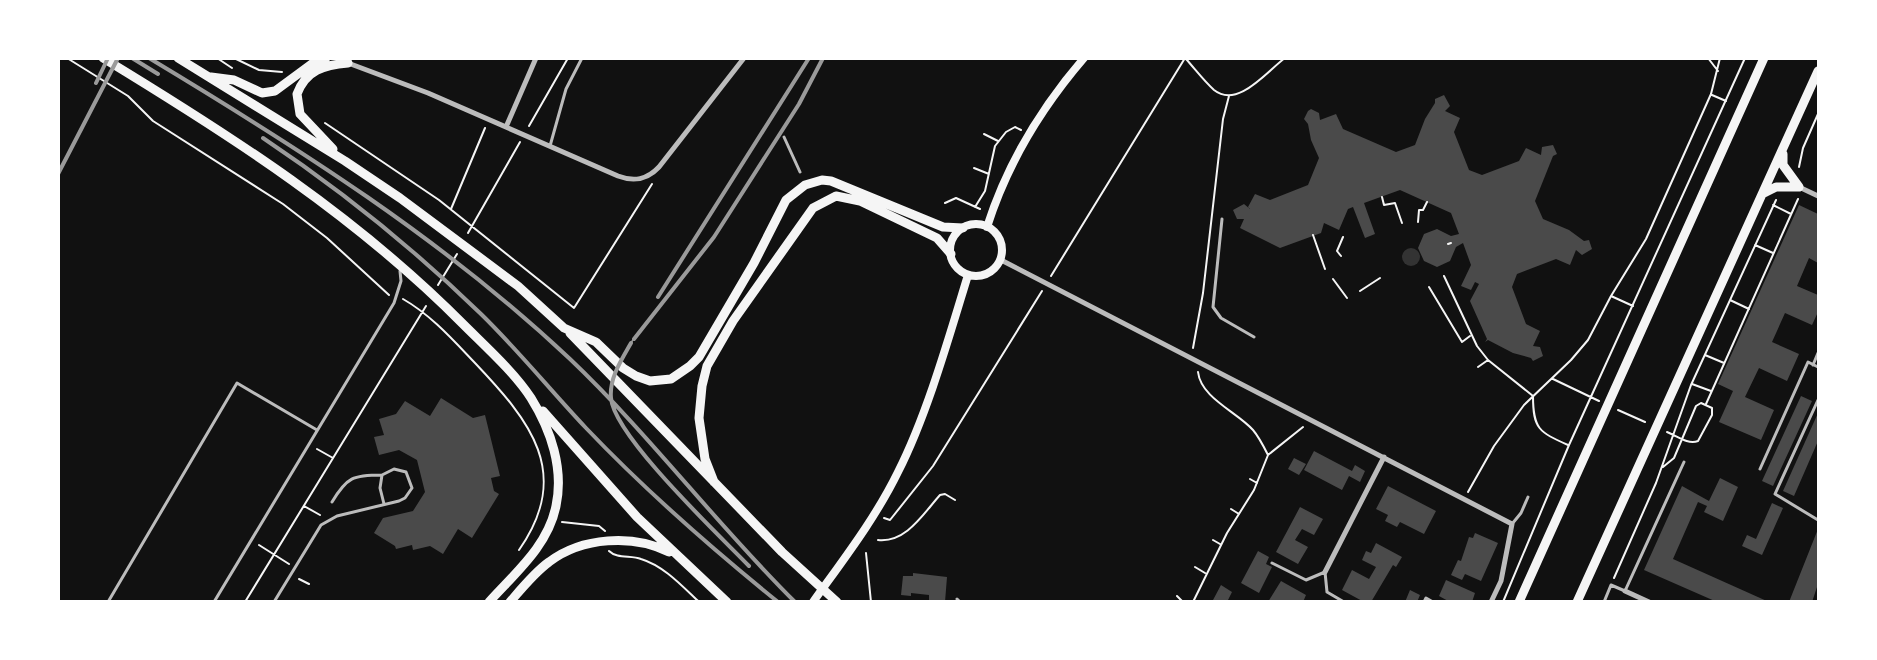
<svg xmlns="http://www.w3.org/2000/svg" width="1877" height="660" font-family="'Times New Roman',serif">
  <rect width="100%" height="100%" fill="#111"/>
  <path fill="#333" d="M1402 257a9 9 0 1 1 18 0a9 9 0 1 1-18 0Z"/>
  <path fill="#4a4a4a" d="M1444 95 1450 106 1445 111 1460 118 1454 132 1469 170 1482 175 1519 161 1526 148 1541 155 1542 147 1553 145 1557 154 1553 156 1535 201 1543 219 1569 230 1584 241 1589 240 1592 249 1582 255 1576 250 1570 265 1556 259 1517 274 1512 287 1526 324 1540 331 1533 346 1540 347 1543 356 1533 361 1531 358 1513 353 1488 340 1485 342 1487 339 1470 301 1479 284 1475 282 1471 290 1461 286 1471 265 1463 243 1456 247 1450 261 1437 267 1424 261 1418 248 1424 234 1437 229 1451 236 1459 234 1451 213 1400 190 1364 203 1375 234 1365 238 1353 207 1348 209 1339 230 1324 223 1321 233 1280 248 1240 228 1244 219H1237L1233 210 1244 204 1250 209 1248 207 1255 194 1270 200 1308 185 1319 158 1311 140 1308 124 1304 119 1308 111 1311 109 1319 113 1320 120 1336 114 1343 129 1396 152 1415 145 1425 119 1435 103V99Z
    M1799 205 1818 214V263L1809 258 1797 286 1818 295V312L1812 325 1785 313 1772 342 1799 354 1787 381 1759 368 1745 397 1774 410 1761 440 1719 422 1733 391 1718 384Z
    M1801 396 1812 401 1773 486 1762 481Z
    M441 398 473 418 485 415 500 476 491 478 494 491 499 494 472 538 458 529 443 554 430 546 413 550 412 545 396 549 395 546 374 533 383 518 413 511 425 492 417 460 399 450 379 455 374 437 384 435 379 419 396 414 405 401 430 416Z
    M1818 413V441L1794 496 1783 491Z
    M1314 451 1352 471 1355 465 1365 471 1360 482 1349 476 1342 490 1304 470Z
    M1294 458 1306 464 1299 475 1288 469Z
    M1720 478 1738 487 1723 521 1704 512 1707 506 1698 502 1673 559 1769 602H1717L1644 570 1682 486 1709 501Z
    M1388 486 1436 511 1424 534 1400 522 1397 527 1385 521 1388 515 1376 509Z
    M1772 503 1783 508 1762 555 1742 546 1747 535 1756 539Z
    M1300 507 1323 519 1314 535 1302 529 1295 540 1308 547 1298 564 1276 552Z
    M1818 529V584L1812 602H1789Z
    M1475 533 1498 543 1481 581 1465 574 1462 580 1451 575 1458 560 1461 561 1469 537 1473 538Z
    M1376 543 1402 557 1396 567 1393 565 1371 602H1364L1342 590 1352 570 1369 579 1376 567 1362 560 1366 551 1371 553Z
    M1258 551 1269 557 1266 564 1272 567 1259 593 1241 583Z
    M913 573 947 577 945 602H929V595L911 593V596L901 595 903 576H913Z
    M1446 580 1475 593 1472 602H1450L1439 596Z
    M1281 581 1306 595 1303 602H1268Z
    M1221 585 1232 592 1227 602 1213 600Z
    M1410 590 1420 595 1417 602H1405Z"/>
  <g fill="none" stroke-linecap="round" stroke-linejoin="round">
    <path stroke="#f5f5f5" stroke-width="2" d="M67 58 128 96 153 121 283 204 327 238 389 295
      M217 58 232 68
      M234 58 259 70 282 72
      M1708 58 1718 71
      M1186 59C1195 69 1204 81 1214 90 1238 109 1267 71 1285 58
      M1712 95 1726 101
      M325 123 439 200 574 308 652 184
      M529 126 568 58
      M984 134 998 141
      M1799 167 1803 148 1818 114
      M974 168 989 174
      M1382 197 1384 205 1395 203 1402 223
      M945 203 956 198 980 209
      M1773 205 1791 214
      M975 207 985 191 995 146 1006 132 1015 127 1021 130
      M451 209 485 128
      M1418 222 1419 210H1423L1427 202
      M468 233 520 142
      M1313 235 1325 269
      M1448 244 1451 243
      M1755 245 1773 253
      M1341 256 1337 251 1343 237
      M1051 276 1185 58
      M1444 276 1477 346 1488 360 1533 396C1533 429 1539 432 1568 445
      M1333 279 1347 298
      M438 285 457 254
      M1429 287 1462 342 1470 336
      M1360 291 1380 278
      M1611 296 1633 306
      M403 299C431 315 453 340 475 363 530 421 573 473 519 550
      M1730 300 1749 309
      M1193 348 1203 293 1223 119 1229 96
      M1705 355 1724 363
      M1478 367 1488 360
      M1198 372C1201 398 1237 412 1253 430 1259 437 1264 447 1268 455
      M1553 379 1599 401
      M1692 384 1711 391
      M1706 404 1798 199
      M1618 410 1645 422
      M317 449 333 458
      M1663 467 1674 458 1696 406 1701 403 1712 408V415L1698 441C1688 445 1677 436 1667 432
      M1250 479 1257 483
      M1468 492 1494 446 1524 405 1571 360 1588 340 1611 296 1646 239 1711 94 1720 58
      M304 506 320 515
      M1231 509 1239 514
      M884 518 890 520 933 466 1042 291
      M562 522 599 526 605 531
      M878 540C906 543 923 514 940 495L945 494 955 500
      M1213 540 1220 544
      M259 545 289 564
      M609 551C617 559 631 555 641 559 664 566 682 586 699 602
      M866 553 871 602
      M1195 567 1205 573
      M1614 578 1656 483 1691 385 1776 200
      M299 579 309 584
      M1177 596 1183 602
      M245 602 426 306
      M1193 602 1227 533 1254 490 1268 455 1303 427
      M1503 602 1569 445 1745 58"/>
    <path stroke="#bcbcbc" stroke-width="3" d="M784 137 800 172
      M550 146 566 89 582 58
      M1222 219 1213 307 1221 318 1254 337
      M1813 365 1818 353
      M1818 400 1775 494 1818 520
      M1760 469 1808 362 1818 367
      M332 502C347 477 353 475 382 475
      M1512 524 1521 513 1528 497
      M1272 563 1306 580 1325 572 1327 592 1344 602
      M957 599 960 602
      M108 602 237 383 317 430
      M214 602 394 303 401 281 400 271
      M274 602 321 525 337 516 399 501 405 498 412 488 406 472 394 469 382 475 380 488 384 504
      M1424 602 1426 598 1433 602
      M1604 602 1611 585 1625 591 1684 462"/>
    <path stroke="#bcbcbc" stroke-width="5" d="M348 63 428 93 618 176C634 182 647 180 659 167L744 58
      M506 127 536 58
      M1799 187 1818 196
      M1001 260 1512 524 1501 581 1491 602
      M1325 572 1384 457
      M1625 591 1649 602"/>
    <path stroke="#f5f5f5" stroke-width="8" d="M950 250a26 26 0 1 1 52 0a26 26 0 1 1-52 0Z
      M987 227C1007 164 1041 108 1084 58
      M813 602C843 560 875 519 898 472 927 415 949 337 968 275"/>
    <path stroke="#f5f5f5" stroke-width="9" d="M1783 154V165L1799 187
      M1764 193 1776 187H1799
      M1519 602 1764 58
      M1577 602 1818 71"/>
    <path stroke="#f5f5f5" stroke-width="9" d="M103 58C233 137 356 216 464 325 486 347 514 372 531 398 551 430 564 469 556 506 548 546 515 573 489 602
      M178 58 345 161 400 198 518 286 564 328 596 342 623 368 636 376 650 381 671 379 690 366 699 357 754 263 786 200 805 185 822 180 831 181 943 227 963 228
      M211 77 234 80 262 93 275 91 313 63 326 58
      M333 149 300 114 297 94C306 70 324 65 348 63
      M570 333 782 552 837 602
      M543 411 637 517 727 602
      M714 482 705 459 699 418 702 386 707 366 733 321 813 208 836 196 860 201 937 238 951 254
      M510 602C522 588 535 572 549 562 582 537 633 534 669 552"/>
    <path stroke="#9a9a9a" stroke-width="1.5" d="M631 343 634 338"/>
    <path stroke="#9a9a9a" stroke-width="4" d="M132 58 158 74
      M149 58C297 147 444 240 570 359 650 435 716 524 795 602
      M96 83 108 58
      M263 138C341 190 414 249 481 314 518 350 551 391 586 428 646 491 710 547 778 602
      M58 174 118 58
      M658 297 809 58
      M634 339 714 237 799 104 823 58
      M631 343C622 359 609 378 611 398 614 436 719 535 749 566"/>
  </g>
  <rect width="1877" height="660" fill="none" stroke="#ffffff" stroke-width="120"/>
</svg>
